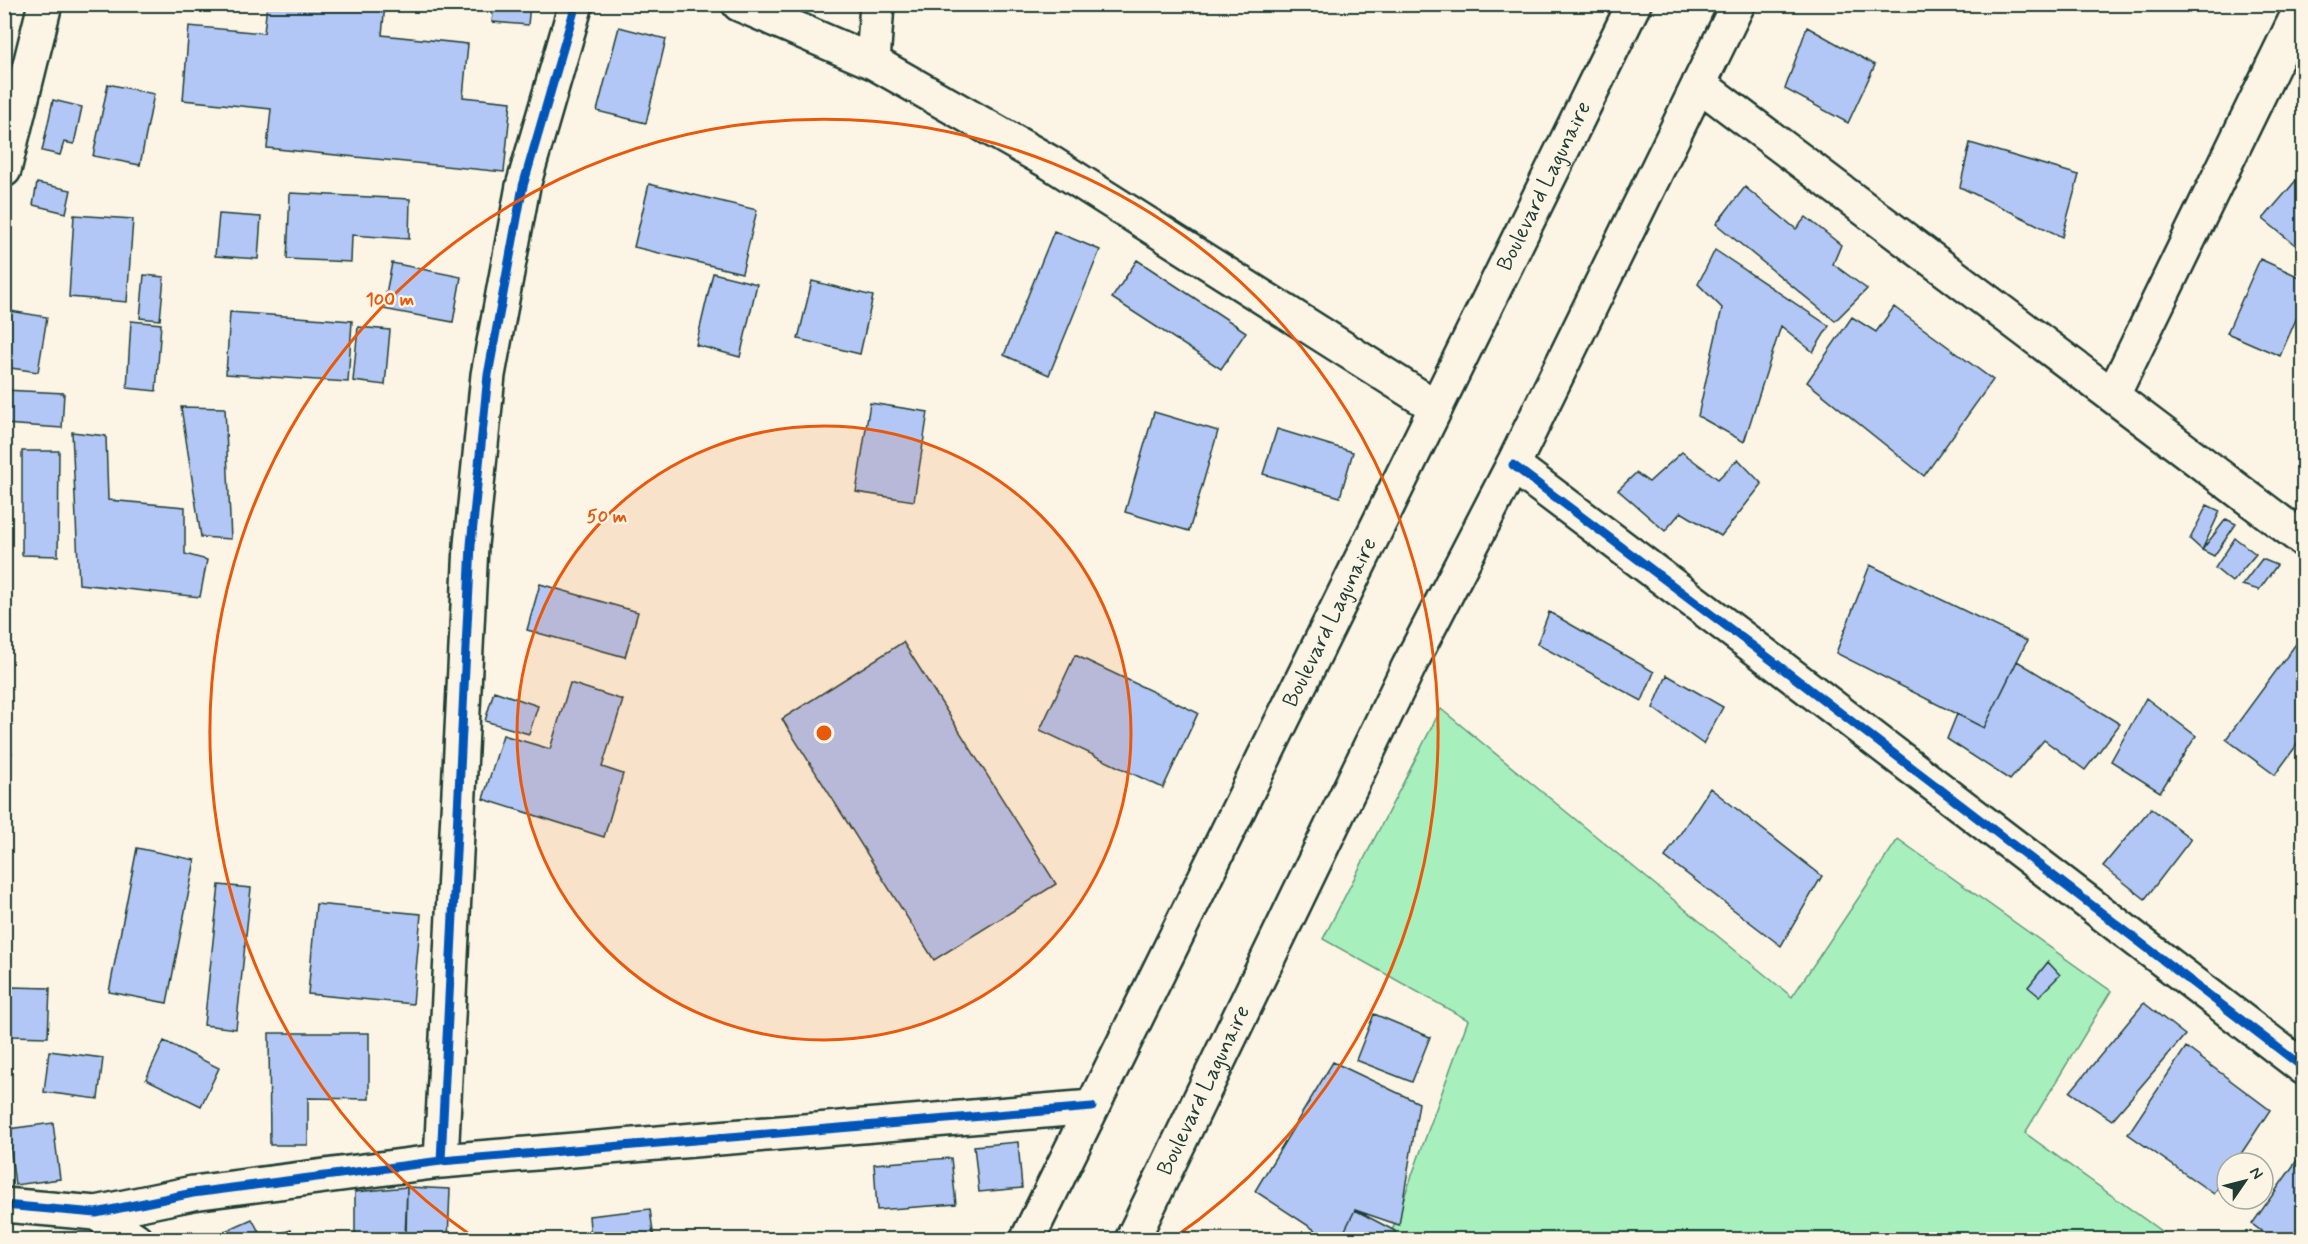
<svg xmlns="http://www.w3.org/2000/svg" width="2308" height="1244" font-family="Mynerve,sans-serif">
  <rect width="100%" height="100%" fill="#fcf5e5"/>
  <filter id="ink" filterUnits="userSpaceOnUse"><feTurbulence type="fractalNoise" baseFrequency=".0167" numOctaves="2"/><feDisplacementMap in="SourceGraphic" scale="12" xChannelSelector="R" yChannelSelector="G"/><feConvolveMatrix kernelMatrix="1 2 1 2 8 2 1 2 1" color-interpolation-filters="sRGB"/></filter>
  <g filter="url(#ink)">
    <path fill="#a7f0be" stroke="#639679" stroke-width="1.5" d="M1441 709 1792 997 1898 839 2111 991 2025 1133 2172 1239H1389L1468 1020 1323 939Z"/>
    <path fill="#b2c7f5" stroke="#1f3d34" stroke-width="1.5" d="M267 4H385L382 35 468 44 463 97 511 102 504 172 267 148 271 109 183 100 189 26 264 33Z
      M494 4H530L528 25 492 22Z
      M619 27 666 39 646 123 597 111Z
      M1807 27 1875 65 1848 123 1785 89Z
      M108 84 154 94 140 165 93 156Z
      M53 100 82 107 74 144 64 142 60 155 42 151Z
      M1970 143 2079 175 2062 237 1960 187Z
      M2304 171V252L2263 219Z
      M37 183 71 190 66 213 33 205Z
      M649 184 757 210 742 273 634 247Z
      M1745 187 1796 229 1806 217 1841 245 1833 264 1867 289 1835 321 1716 224Z
      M290 193 410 199 409 239 352 235 351 262 287 259Z
      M219 214 261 217 258 259 215 256Z
      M74 215 133 219 127 302 69 297Z
      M1054 231 1100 250 1049 375 1004 355Z
      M1715 250 1829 326 1813 352 1781 326 1744 442 1698 416 1722 308 1698 284Z
      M2260 259 2304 279V301L2280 356 2227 333Z
      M1137 260 1246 332 1221 369 1112 298Z
      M392 263 461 277 453 322 383 309Z
      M713 273 757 284 740 357 696 345Z
      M144 275 164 277 160 320 140 318Z
      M812 281 873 296 860 354 798 339Z
      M1894 307 1993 380 1924 476 1807 382 1852 317 1876 332Z
      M4 310 47 317 38 372 4 367Z
      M230 312 352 321 348 382 226 374Z
      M131 321 161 324 156 391 127 388Z
      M358 327 390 330 385 385 353 381Z
      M4 390 64 393 62 428 4 424Z
      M870 403 928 412 914 501 856 492Z
      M181 407 225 408 231 539 201 537Z
      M1154 412 1218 431 1189 531 1125 512Z
      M1277 429 1353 452 1340 497 1263 474Z
      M72 432 106 436 108 500 185 507V554L207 560 200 597 79 584Z
      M22 451H59L58 556 22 555Z
      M1682 452 1718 479 1738 459 1762 484 1721 536 1681 512 1665 531 1618 490 1636 473 1649 482Z
      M2207 505 2220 511 2202 550 2190 539Z
      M2226 519 2236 524 2214 556 2202 550Z
      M2235 538 2256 554 2232 582 2215 568Z
      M2262 559 2277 565 2259 590 2242 585Z
      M1870 565 2027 641 1984 728 1836 653Z
      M540 584 638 612 625 657 527 630Z
      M1549 612 1654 672 1642 701 1537 644Z
      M2304 633V735L2275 775 2226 739Z
      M903 642 1056 884 934 960 782 719Z
      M1075 655 1198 713 1163 788 1040 730Z
      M2017 661 2120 724 2085 770 2044 740 2010 780 1947 739 1957 714 1984 728Z
      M1667 675 1723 707 1703 744 1653 708Z
      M570 683 623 700 602 767 623 774 604 837 483 799 503 735 550 749Z
      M494 691 538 706 529 734 485 721Z
      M2146 698 2196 736 2160 792 2111 761Z
      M4 750 12 753 4 776Z
      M1710 788 1822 876 1781 946 1665 857Z
      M2151 808 2191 839 2145 899 2103 866Z
      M137 848 195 860 167 1003 109 992Z
      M219 885 251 888 236 1029 204 1025Z
      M316 904 421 914 413 1004 308 994Z
      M2048 962 2060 975 2039 996 2028 987Z
      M11 987 50 988 48 1037 10 1036Z
      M2144 1003 2185 1035 2112 1120 2070 1092Z
      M1374 1014 1430 1037 1412 1082 1356 1060Z
      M269 1033H369V1099L308 1098V1145H270Z
      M164 1041 219 1068 201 1106 146 1079Z
      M2186 1047 2270 1110 2235 1163H2227V1174L2214 1194 2128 1134Z
      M49 1051 103 1058 98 1099 44 1092Z
      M1333 1062 1419 1103 1399 1225 1355 1210 1340 1240H1330L1255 1191Z
      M53 1123 60 1179 15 1185 8 1129Z
      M1018 1142 1022 1188 979 1192 974 1146Z
      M2300 1156 2304 1158V1240H2273L2252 1224Z
      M951 1158 956 1204 877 1210 874 1164Z
      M407 1187 406 1240H355V1192Z
      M407 1187 450 1189 448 1240 405 1238Z
      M650 1209 654 1240H591L589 1216Z
      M1355 1210 1395 1231 1394 1240H1340Z
      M252 1219 263 1239 291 1230 295 1240H230L225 1231Z
      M1017 1232 1018 1240H985V1236Z"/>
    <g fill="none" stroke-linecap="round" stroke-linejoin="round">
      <g stroke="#1f3d34" stroke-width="38">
        <path id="minor" d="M739 4 873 62 1051 163 1436 407
          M873 62 877 4
          M1699 84 2304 540
          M4 170 45 4
          M2113 395 2303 4
          M1513 465 1774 662 2304 1068
          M441 1161 471 545 488 375 523 186 576 4
          M4 1205 96 1213 193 1193 441 1161 1092 1107
          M96 1213 136 1240"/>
      </g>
      <g stroke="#1f3d34" stroke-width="38">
        <g id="secondary">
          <path id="s1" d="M1027 1240 1634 4"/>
          <path id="s2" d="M1132 1240 1409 666 1513 465 1738 4"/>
        </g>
      </g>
      <use href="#minor" stroke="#fcf5e5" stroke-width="33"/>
      <use href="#secondary" stroke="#fcf5e5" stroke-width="33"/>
      <g stroke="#fcf5e5" stroke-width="13">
        <path id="cycleway" d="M1513 465 1774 662 2304 1068
          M441 1161 471 545 488 375 523 186 576 4
          M4 1205 96 1213 193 1193 441 1161 1092 1107"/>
      </g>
      <use href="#cycleway" stroke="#0057b8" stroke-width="9"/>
    </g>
  </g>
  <circle cx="824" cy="733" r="307" fill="#e8590c" fill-opacity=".12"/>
  <g fill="none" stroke="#e8590c" stroke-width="3">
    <circle cx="824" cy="733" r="307"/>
    <path d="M476 1239A614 614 0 1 1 1172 1239"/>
  </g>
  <g text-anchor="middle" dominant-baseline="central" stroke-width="4.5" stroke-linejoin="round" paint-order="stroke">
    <g font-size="22" fill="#1f3d34" stroke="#fcf5e5">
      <text stroke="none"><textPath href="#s1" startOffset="1174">Boulevard Lagunaire</textPath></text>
      <text stroke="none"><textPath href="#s1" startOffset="688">Boulevard Lagunaire</textPath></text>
      <text stroke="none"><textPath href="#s2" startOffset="166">Boulevard Lagunaire</textPath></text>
    </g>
  </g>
  <circle cx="824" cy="733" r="9" fill="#e8590c" stroke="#fcf5e5" stroke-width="3"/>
  <g font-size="18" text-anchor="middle" font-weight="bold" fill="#e8590c" stroke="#fcf5e5" stroke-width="4.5" stroke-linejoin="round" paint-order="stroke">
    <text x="390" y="305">100 m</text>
    <text x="607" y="522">50 m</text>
  </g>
  <rect width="2308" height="1244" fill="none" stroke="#fcf5e5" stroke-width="24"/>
  <rect x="12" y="12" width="2284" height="1220" fill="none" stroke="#1f3d34" stroke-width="2" filter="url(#ink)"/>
  <g transform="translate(2245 1181) rotate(55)"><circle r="28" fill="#fcf5e5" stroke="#a4ab9e" stroke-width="1.5"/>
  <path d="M0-4.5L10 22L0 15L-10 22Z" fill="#1f3d34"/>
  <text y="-9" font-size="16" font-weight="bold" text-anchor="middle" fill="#1f3d34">N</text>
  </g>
</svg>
